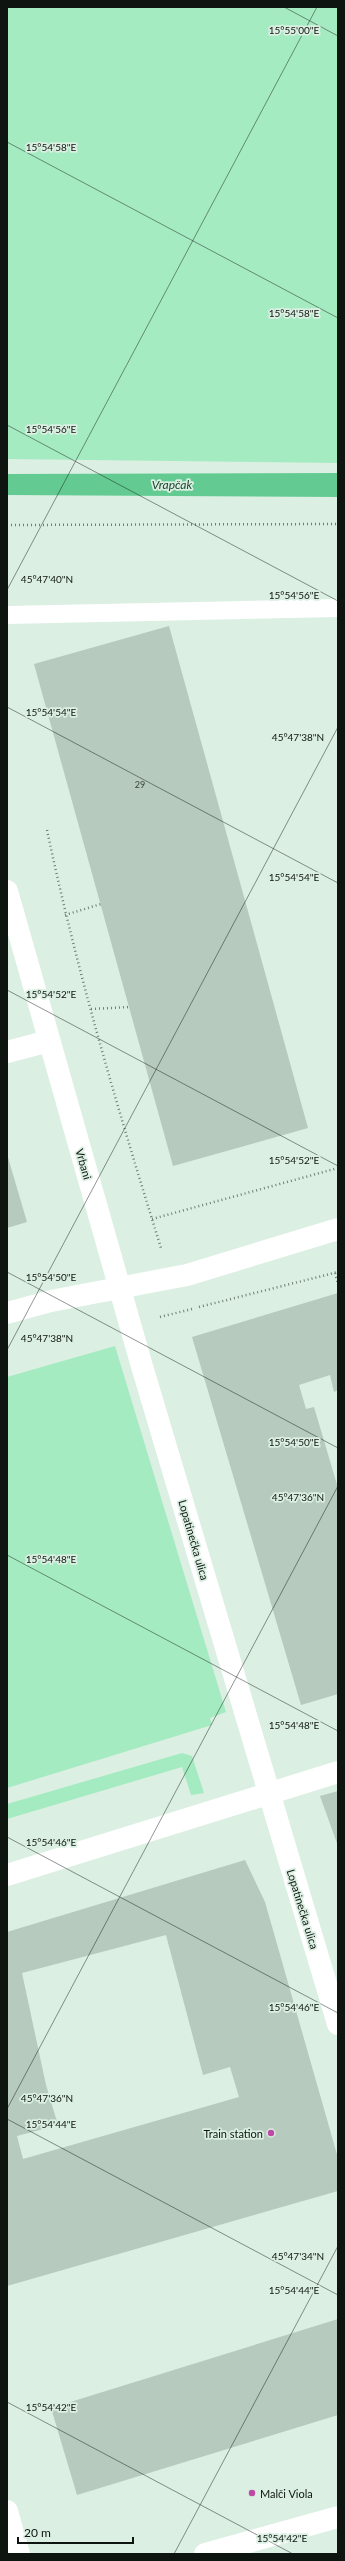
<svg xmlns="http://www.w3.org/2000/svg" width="345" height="2561" font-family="Lato,sans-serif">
  <rect width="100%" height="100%" fill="#dbefe2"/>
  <path fill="#a5ebc1" d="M7 7H338V463L7 459Z
    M115 1346 226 1712 210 1718 212 1725 7 1788V1377Z
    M182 1753 192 1756 204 1793 191 1795 182 1767 7 1819V1804Z"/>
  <path fill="#63cb92" d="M338 473V497L7 495V474Z"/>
  <path fill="#b6cabd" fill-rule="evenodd" d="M169 626 308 1128 173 1166 34 664Z
    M7 1154 27 1222 7 1228Z
    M338 1293V1390L334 1392 330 1375 299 1385 306 1409 314 1407 338 1488V1694L301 1705 192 1337Z
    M338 1791V1846L320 1796Z
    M245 1860 265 1902 338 2158V2191L7 2286V1932ZM166 1935 203 2075 230 2067 239 2097 23 2159 17 2136 58 2125 46 2085 22 1973Z
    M338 2319V2415L77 2495 51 2408Z"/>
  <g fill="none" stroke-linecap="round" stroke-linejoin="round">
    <path stroke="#717e76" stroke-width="2.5" stroke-dasharray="1 3" stroke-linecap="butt" d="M7 525 338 524
      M47 830C77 972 118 1110 161 1248
      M65 915 101 904
      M91 1009 130 1007
      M152 1219 338 1168
      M335 1273 338 1284
      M199 1307 338 1272
      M160 1317 192 1309"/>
    <path stroke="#fff" stroke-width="18" d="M7 615 338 608"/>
    <path stroke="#fff" stroke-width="22" d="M7 891 141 1363 338 2024
      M7 1052 49 1041
      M7 1313 51 1301 187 1275 338 1229
      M7 1875 338 1772
      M7 2511 19 2554
      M205 2554 338 2517"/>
  </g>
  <path fill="none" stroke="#0e1410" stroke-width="1" stroke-opacity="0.45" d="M284 7 338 36M7 142 338 318M7 425 338 601M7 590 317 7M7 707 338 883M7 990 338 1166M7 1272 338 1448M7 1350 338 727M7 1555 338 1731M7 1837 338 2013M7 2109 338 1486M7 2119 338 2295M7 2402 293 2554M174 2554 338 2246"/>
  <g fill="#bd4ba5" stroke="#dbefe2" stroke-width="1.5">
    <circle cx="271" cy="2133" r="4"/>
    <circle cx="252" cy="2493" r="4"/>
  </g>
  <g text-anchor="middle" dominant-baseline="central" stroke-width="3.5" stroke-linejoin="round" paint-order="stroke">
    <g font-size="9" fill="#38423b">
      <text x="140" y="784">29</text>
    </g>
    <g font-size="11" fill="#0e1410" stroke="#dbefe2">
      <text transform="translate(84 1164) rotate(74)">Vrbani</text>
      <text transform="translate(194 1540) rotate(74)">Lopatinečka ulica</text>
      <text transform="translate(303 1909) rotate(73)">Lopatinečka ulica</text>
    </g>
    <g font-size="11" fill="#0e1410" stroke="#dbefe2" text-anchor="end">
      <text x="263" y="2133">Train station</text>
      <text x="260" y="2493" text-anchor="start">Malči Viola</text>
    </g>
    <g font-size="12" font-style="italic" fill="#17432c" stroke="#dbefe2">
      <text x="172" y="484">Vrapčak</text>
    </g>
  </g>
  <g font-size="10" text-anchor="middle" fill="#0e1410" stroke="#dbefe2" stroke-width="3.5" stroke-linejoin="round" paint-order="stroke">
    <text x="294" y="34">15°55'00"E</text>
    <text x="51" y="151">15°54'58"E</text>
    <text x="294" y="317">15°54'58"E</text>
    <text x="51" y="433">15°54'56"E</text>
    <text x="47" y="583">45°47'40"N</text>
    <text x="294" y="599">15°54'56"E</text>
    <text x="51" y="716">15°54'54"E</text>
    <text x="298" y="741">45°47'38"N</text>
    <text x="294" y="881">15°54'54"E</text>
    <text x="51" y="998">15°54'52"E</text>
    <text x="294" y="1164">15°54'52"E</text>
    <text x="51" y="1281">15°54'50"E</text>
    <text x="47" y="1342">45°47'38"N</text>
    <text x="294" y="1446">15°54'50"E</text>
    <text x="298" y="1501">45°47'36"N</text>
    <text x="51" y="1563">15°54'48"E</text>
    <text x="294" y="1729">15°54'48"E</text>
    <text x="51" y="1846">15°54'46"E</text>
    <text x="294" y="2011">15°54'46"E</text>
    <text x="47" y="2102">45°47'36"N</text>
    <text x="51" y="2128">15°54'44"E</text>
    <text x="298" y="2260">45°47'34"N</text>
    <text x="294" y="2294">15°54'44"E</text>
    <text x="51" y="2411">15°54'42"E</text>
    <text x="282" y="2542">15°54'42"E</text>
  </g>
  <rect width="345" height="2561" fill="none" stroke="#0e1410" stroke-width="16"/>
  <path d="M18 2537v6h115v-6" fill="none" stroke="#0e1410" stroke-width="2"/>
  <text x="24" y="2537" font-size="12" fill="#0e1410" stroke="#dbefe2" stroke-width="3" paint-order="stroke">20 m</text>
</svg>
